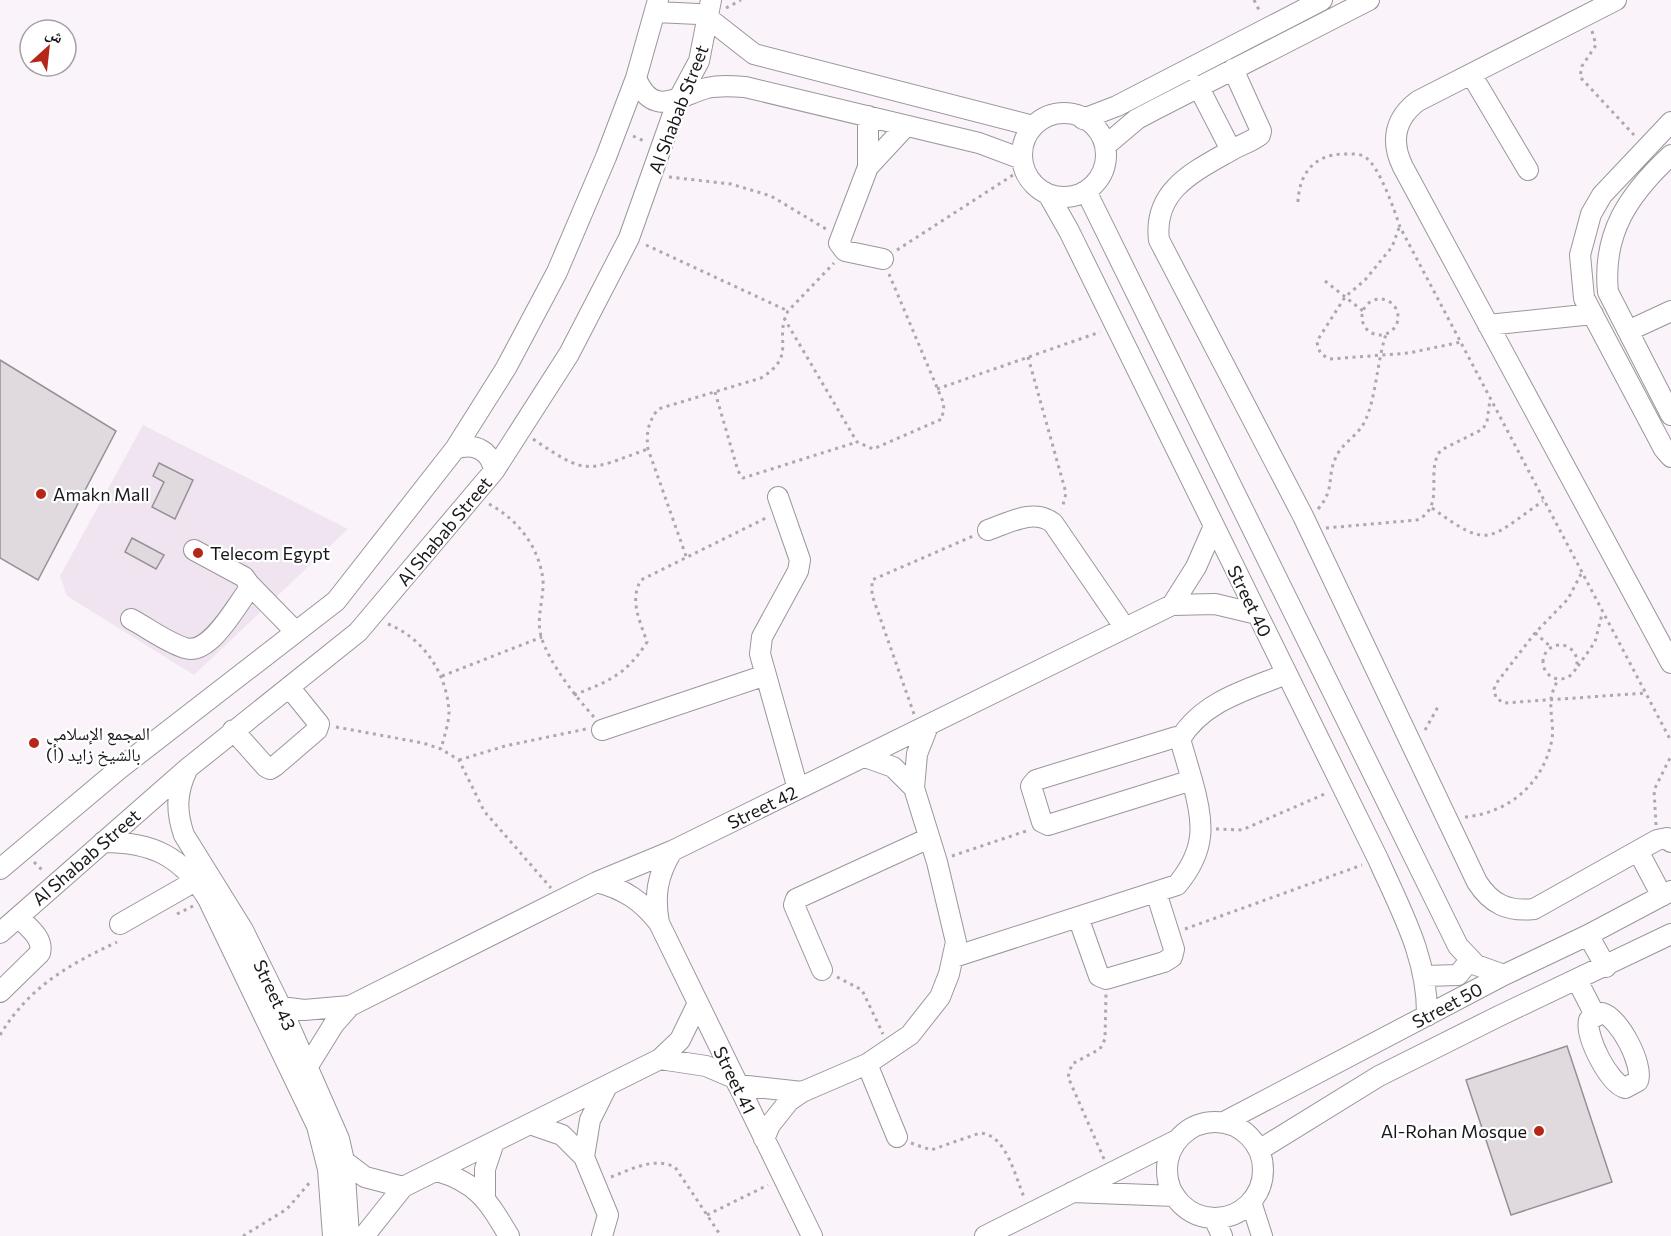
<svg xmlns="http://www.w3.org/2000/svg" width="1671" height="1236" font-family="Commissioner,'Noto Naskh Arabic',sans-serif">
  <rect width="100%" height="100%" fill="#faf4fa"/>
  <path fill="#efe4ef" d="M143 425 348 529 194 675 67 596 60 576Z"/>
  <path fill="#e0dadf" stroke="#969196" stroke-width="1.5" d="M0 360 116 431 38 580 0 558Z
    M159 463 193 480 175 519 152 507 164 482 153 476Z
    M132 538 164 555 156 569 125 552Z
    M1567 1046 1612 1182 1511 1215 1466 1080Z"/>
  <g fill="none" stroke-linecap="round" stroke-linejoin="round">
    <g stroke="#9b969b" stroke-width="22">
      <path id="minor" d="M1616 0 1418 101C1395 118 1390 141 1403 167L1671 663
        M656 12 698 14 708 18 754 54 1033 126
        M1233 69 1261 131 1260 135C1251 142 1240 145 1230 151 1193 172 1153 191 1159 240L1303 516 1477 882C1491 904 1508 912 1534 909L1657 840 1667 838 1671 842
        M1471 74 1528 170
        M636 78C653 119 678 96 707 88 720 85 732 86 745 87L979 143 1022 159
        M1198 86 1231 150
        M1022 155a42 42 0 1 1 84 0a42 42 0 1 1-84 0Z
        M1083 119 1117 106 1322 0
        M1671 122 1602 195 1591 214 1580 255 1584 298 1664 449 1671 457
        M1105 146 1137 119 1156 109 1369 0
        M1671 155C1629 194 1602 233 1608 292L1671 415
        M868 167V116
        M1086 191 1458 946 1476 965 1504 975
        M1048 194 1069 231 1378 859C1401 911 1428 958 1427 1016
        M883 259 845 251 839 243 868 167 906 126
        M1488 325 1593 314
        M1628 331 1671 311
        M455 449C475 442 491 451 494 471
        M778 497 800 560 798 571 762 637 760 654 798 789
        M988 530C1009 523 1033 508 1053 523L1125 628
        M249 584 296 632
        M1172 605 1196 567 1214 526
        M131 619C148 628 166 642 185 648 209 656 235 608 247 592L249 584 244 577 194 550
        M233 730 266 767 270 769 275 766 317 730 319 724 289 687
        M602 730 766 675
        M1176 737 1180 739 1192 780 1048 825 1042 822 1031 786 1036 780Z
        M1180 739C1203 701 1247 690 1286 674
        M865 757 893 767 914 788
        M187 770C176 793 176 812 184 835L243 930 281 1007 339 1139 344 1161 349 1236
        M103 842C152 842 182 856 208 899L317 1126 328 1169 333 1236
        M1638 851 1662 896
        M0 869 119 769 336 601 455 449 506 368 557 272 606 157 636 78 658 0
        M597 882C624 889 642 901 659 923L812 1236
        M1078 917 1099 976 1106 979 1164 962 1172 957 1174 949 1156 892
        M659 923C654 896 657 876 672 851
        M120 924 197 880
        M0 933 188 768 358 632 494 471 569 354 629 238 678 100 699 61 711 0
        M1588 935 1606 967
        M954 957 1177 885C1207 849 1204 822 1192 780
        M822 970 794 905 796 899 929 838
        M1425 976 1458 975 1470 960
        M1577 980 1595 1015
        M0 992 40 953C44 938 28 927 18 917
        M281 1007 304 1010 350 1006 597 882 672 851 1172 605 1215 604 1257 614
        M1602 1013C1619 1017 1644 1065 1638 1081L1625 1088C1609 1083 1585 1037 1589 1020Z
        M660 1059 706 1066 734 1078
        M867 1064 897 1137
        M308 1066 334 1024 350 1006
        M738 1085 802 1092
        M1224 1122 1504 975 1588 935 1671 891
        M1167 1170a48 48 0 1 1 96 0a48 48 0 1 1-96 0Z
        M530 1124 562 1135 584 1157 608 1215 602 1236
        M764 1139 770 1125 789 1101 802 1092 867 1064 910 1035 940 997 949 974 956 942 937 862 914 788 917 754 928 726
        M1259 1150 1379 1076 1499 1016 1671 934
        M584 1157 590 1120 607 1086
        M344 1161 365 1177 403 1187
        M437 1171C478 1183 488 1201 509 1236
        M1072 1192 1175 1196
        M485 1197V1169L494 1142
        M1251 1202 1262 1236
        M1214 1218 1222 1236
        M364 1236 403 1187 660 1059 680 1040 698 1003
        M985 1236 1177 1140"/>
    </g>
    <path stroke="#ada8ad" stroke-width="3" stroke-dasharray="3 4.5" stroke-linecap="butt" d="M1254 0 1260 12
      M726 8 741 0
      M1592 31 1596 45 1582 66 1580 77 1634 135
      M633 136 646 142
      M669 177 731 184 771 196 826 229
      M1298 202C1299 174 1314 155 1342 154 1350 154 1359 153 1365 157 1379 165 1395 212 1400 227L1671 741
      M1399 228 1392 247 1365 280 1345 297 1317 341C1318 351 1321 355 1330 359L1409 353 1461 342
      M646 245 788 311
      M897 250 1013 175
      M1325 281 1363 311
      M1362 317a18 18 0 1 1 36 0a18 18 0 1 1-36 0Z
      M784 318 857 442 873 449 942 419 944 404 889 274
      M1028 357 1066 493 1062 509
      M937 389 1100 332
      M715 392 738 471 743 478 857 442
      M533 439C589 477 586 471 648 449
      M489 504C517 519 539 546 543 580 544 599 536 617 541 636 549 663 575 696 594 717
      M1432 508C1490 550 1487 540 1543 501
      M1318 509C1336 488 1326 478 1336 457 1342 443 1358 436 1365 421 1376 398 1377 362 1386 334
      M1326 528 1417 520C1447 506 1424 471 1441 450L1483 429 1487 421 1490 400
      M686 556 648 449C646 432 648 423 658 409L761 378C798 355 773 340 788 311L834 263
      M1581 574 1568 599 1535 633 1498 681 1494 689 1496 698 1504 703 1646 693
      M388 624C423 638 447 673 449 712 449 723 444 737 441 749
      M1535 633 1551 647
      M1543 662a17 17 0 1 1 34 0a17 17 0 1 1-34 0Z
      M1578 666 1595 642 1602 614
      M442 676 542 637
      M574 695C609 681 626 675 647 642 640 621 629 600 641 580L768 517
      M914 714 872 595V580L973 536
      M336 727 423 743 441 749 459 760 484 811 551 888
      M1425 730 1439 705
      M459 760 505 746 586 729
      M1465 817C1509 813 1544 783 1552 739 1554 726 1550 714 1551 701 1551 694 1555 686 1558 679
      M1656 825 1654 790 1671 756
      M1216 829 1242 830 1327 793
      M952 856 1029 830
      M34 862 44 872
      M177 914 193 906
      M1185 929 1362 865
      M837 977 862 990 883 1034
      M0 1035C29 987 68 965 117 942
      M911 1143 931 1150 980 1133C1006 1134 1015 1176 1024 1197
      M1104 1159 1068 1077 1072 1064 1100 1049 1105 1039 1106 994
      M611 1177C632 1169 653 1157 675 1167L721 1236
      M707 1215 768 1185
      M243 1236 287 1209 311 1181"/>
    <use href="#minor" stroke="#fff" stroke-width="20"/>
  </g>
  <g fill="#b52819" stroke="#fff" stroke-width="2">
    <circle cx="41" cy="494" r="6"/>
    <circle cx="198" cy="553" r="6"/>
    <circle cx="34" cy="743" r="6"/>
    <circle cx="1539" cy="1131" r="6"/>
  </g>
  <g text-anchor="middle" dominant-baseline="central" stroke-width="4.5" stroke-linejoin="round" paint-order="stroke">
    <g font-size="18" fill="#191719" stroke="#fff">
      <text transform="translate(678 109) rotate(-69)">Al Shabab Street</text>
      <text transform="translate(444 531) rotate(-50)">Al Shabab Street</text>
      <text transform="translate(1250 601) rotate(64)">Street 40</text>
      <text transform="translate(762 807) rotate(-26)">Street 42</text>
      <text transform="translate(86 857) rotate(-41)">Al Shabab Street</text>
      <text transform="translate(275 995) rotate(65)">Street 43</text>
      <text transform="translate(1447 1005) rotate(-28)">Street 50</text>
      <text transform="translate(735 1080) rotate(64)">Street 41</text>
    </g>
    <g font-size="18" fill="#191719" stroke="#fff" text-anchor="start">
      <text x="53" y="494">Amakn Mall</text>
      <text x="210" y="553">Telecom Egypt</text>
      <text x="46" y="733">المجمع الإسلامي<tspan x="46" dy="21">(أ) بالشيخ زايد</tspan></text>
      <text x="1527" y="1131" text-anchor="end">Al-Rohan Mosque</text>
    </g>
  </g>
  <g transform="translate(48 48) rotate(27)"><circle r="28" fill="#ffffff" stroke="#a3a2a3" stroke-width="1.5"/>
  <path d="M0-4.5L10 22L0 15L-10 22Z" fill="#b52819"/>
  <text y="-9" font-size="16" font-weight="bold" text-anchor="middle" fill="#191719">ش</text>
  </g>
</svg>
